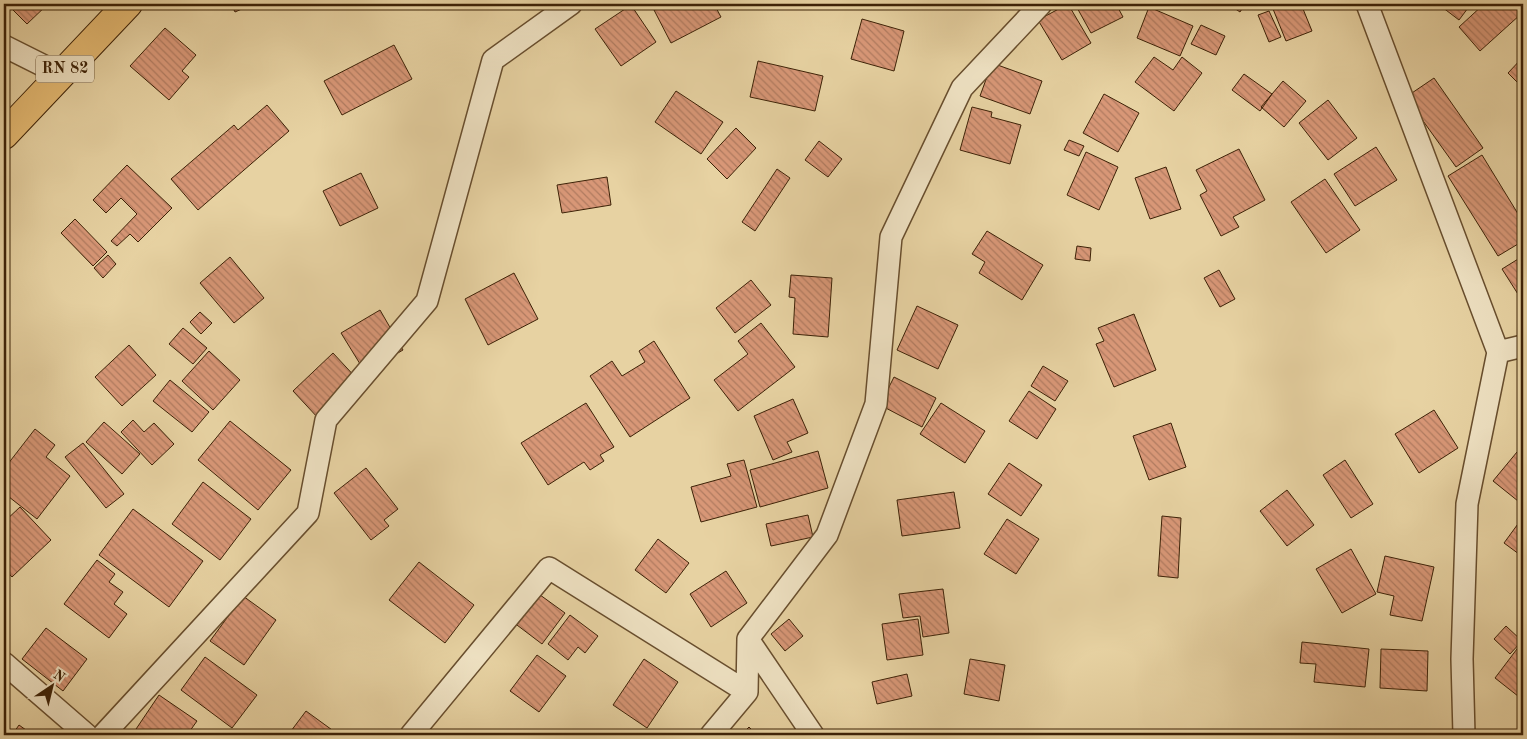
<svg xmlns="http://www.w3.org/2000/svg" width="1527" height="739" font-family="'Old Standard TT',serif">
  <defs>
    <pattern id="building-back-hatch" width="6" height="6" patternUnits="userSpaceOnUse" patternTransform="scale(1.25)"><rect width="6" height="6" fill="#d89777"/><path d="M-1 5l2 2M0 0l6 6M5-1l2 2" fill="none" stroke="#b07b60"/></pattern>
  </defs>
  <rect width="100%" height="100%" fill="#e7d2a2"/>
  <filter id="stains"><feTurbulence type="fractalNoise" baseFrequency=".004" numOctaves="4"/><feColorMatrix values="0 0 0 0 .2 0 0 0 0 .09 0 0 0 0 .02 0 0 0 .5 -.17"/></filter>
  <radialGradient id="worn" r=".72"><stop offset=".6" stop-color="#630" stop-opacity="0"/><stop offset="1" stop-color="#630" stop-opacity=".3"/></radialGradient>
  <path fill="url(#building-back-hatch)" stroke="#3d2207" d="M7 4H48L27 24Z
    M231 4H253L235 12Z
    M660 4H714L721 17 671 43 654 10 661 6Z
    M1068 4 1091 43 1062 60 1038 20Z
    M1075 4H1116L1123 17 1091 33Z
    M1228 4H1245L1240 12Z
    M1271 4H1301L1312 31 1286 41Z
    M1438 4H1471L1459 20Z
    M1484 4H1511L1521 14 1480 51 1459 27Z
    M631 5 656 42 621 66 595 29Z
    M1149 7 1193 26 1180 56 1137 38Z
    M1269 11 1281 37 1269 42 1258 15Z
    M862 19 904 31 894 71 851 59Z
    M1201 25 1225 36 1216 55 1191 44Z
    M165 28 196 55 182 71 189 77 169 100 130 66Z
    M394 45 412 79 342 115 324 81Z
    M1154 57 1173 70 1182 57 1202 73 1174 111 1135 82Z
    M1523 57V88L1508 73Z
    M758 61 823 76 815 111 750 97Z
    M992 63 1042 81 1030 114 980 96Z
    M1244 74 1272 94 1260 111 1232 90Z
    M1434 78 1483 148 1456 167 1406 97Z
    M1283 81 1306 101 1284 127 1261 107Z
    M676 91 723 122 701 154 655 122Z
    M1104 94 1139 113 1118 152 1083 133Z
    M1328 100 1357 138 1328 160 1299 123Z
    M267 105 289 131 198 210 171 179 234 125 238 130Z
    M972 107 992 112 991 117 1021 125 1010 164 960 150Z
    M736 128 756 148 727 179 707 159Z
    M1069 140 1084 146 1079 156 1064 150Z
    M819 141 842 159 828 177 805 160Z
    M1376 147 1397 180 1355 206 1334 174Z
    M1239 149 1265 200 1233 217 1239 227 1221 236 1200 195 1207 191 1196 170Z
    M1086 152 1118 167 1099 210 1067 195Z
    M1482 155 1523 222V241L1498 256 1448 176Z
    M127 165 172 208 138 242 130 234 117 246 111 241 137 214 121 198 106 213 93 200Z
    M1166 167 1181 209 1150 219 1135 178Z
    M777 169 790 178 755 231 742 222Z
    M4 170 9 175 4 180Z
    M361 173 378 208 340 226 323 191Z
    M607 177 611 205 562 213 557 185Z
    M1325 179 1360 230 1326 253 1291 202Z
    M75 219 107 252 93 266 61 233Z
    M987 231 1043 265 1022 300 979 273 985 262 972 254Z
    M1077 246 1091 248 1090 261 1075 259Z
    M108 255 116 264 103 278 94 268Z
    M1523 256V302L1502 269Z
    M230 257 264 298 234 323 200 283Z
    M1219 270 1235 299 1220 307 1204 278Z
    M514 273 538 319 488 345 465 299Z
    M791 275 832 278 828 337 793 334 795 298 789 297Z
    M751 280 771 305 735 333 716 308Z
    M917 306 958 325 938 369 897 350Z
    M380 310 403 350 365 372 341 333Z
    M200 312 212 323 201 334 190 322Z
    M1134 314 1156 370 1114 387 1096 344 1104 341 1098 328Z
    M761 323 795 367 738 411 714 380 748 354 738 341Z
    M183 328 207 348 193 364 169 344Z
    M654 341 690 398 630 437 590 376 612 361 622 376 645 362 639 351Z
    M129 345 156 375 122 406 95 377Z
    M209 351 240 380 213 410 182 381Z
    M333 353 359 381 319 419 293 391Z
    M1043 366 1068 381 1055 401 1031 386Z
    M894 377 936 398 922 427 880 405Z
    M170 380 209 412 192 432 153 401Z
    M1029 391 1056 409 1037 439 1009 421Z
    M793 399 808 433 787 442 792 452 773 460 754 416Z
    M586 403 614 447 600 455 604 461 590 470 584 462 548 485 521 443Z
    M941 403 985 431 965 463 920 434Z
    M1434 410 1458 448 1419 473 1395 434Z
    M133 420 144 432 154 423 174 444 152 465 121 432Z
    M230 421 291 470 258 510 198 460Z
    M104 422 140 454 122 474 86 442Z
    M1171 423 1186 467 1149 480 1133 436Z
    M35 429 55 445 46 457 70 476 37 519 4 493V469Z
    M83 443 124 494 106 508 65 457Z
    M818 451 828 488 760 507 750 470Z
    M1517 452 1523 457V505L1493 481Z
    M744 460 757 507 701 522 691 487 731 476 727 464Z
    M1345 460 1373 504 1351 518 1323 475Z
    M1009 463 1042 485 1021 516 988 494Z
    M366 468 398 509 384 520 389 526 371 540 334 493Z
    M203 482 251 519 220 560 172 524Z
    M1287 490 1314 525 1287 546 1260 511Z
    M954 492 960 528 902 536 897 500Z
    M20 507 51 540 12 577 4 568V522Z
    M133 509 203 561 169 607 99 555Z
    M808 515 813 537 771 546 766 524Z
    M1162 516 1181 518 1178 578 1158 576Z
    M1523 517V557L1504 543Z
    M1007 519 1039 539 1016 574 984 554Z
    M658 539 689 563 666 593 635 570Z
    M1351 549 1376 594 1342 613 1316 569Z
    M1385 556 1434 567 1422 621 1390 615 1394 596 1377 592Z
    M97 560 115 574 109 582 123 592 114 604 127 614 109 638 64 604Z
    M419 562 474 605 445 643 389 600Z
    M726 571 747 603 711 627 690 594Z
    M943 589 949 633 923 637 920 616 903 618 899 594Z
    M536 592 565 613 542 644 513 622Z
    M243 596 276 620 244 665 210 641Z
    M570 615 598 636 585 653 578 647 568 660 548 644Z
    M789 619 803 636 785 651 771 634Z
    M918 619 923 655 887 660 882 624Z
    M1506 626 1522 641 1510 654 1494 639Z
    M46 628 87 659 63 691 22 659Z
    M1302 642 1369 649 1365 687 1314 682 1316 664 1300 663Z
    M1520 645 1523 647V700L1495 678Z
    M1381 649 1428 651 1427 691 1380 688Z
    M537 655 566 676 539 712 510 691Z
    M205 657 257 695 232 728 181 690Z
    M644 659 678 682 647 728 613 705Z
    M970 659 1005 665 999 701 964 694Z
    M907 674 912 696 877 704 872 682Z
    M159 695 197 721 187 735H132Z
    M306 711 339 735H288Z
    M19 725 33 735H12Z
    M749 727 757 735H741Z"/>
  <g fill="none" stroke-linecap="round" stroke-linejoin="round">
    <g stroke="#684e2e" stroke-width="24">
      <path id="street" d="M1367 4 1498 352 1467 504 1462 659 1464 735
        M4 46 60 74
        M1498 352 1523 346
        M748 639 813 735
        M4 663 87 735
        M103 735 308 513 326 420 427 301 493 60 571 4
        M411 735 549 568 747 692
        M711 735 747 692 748 639 827 535 876 404 891 237 962 88 1041 4"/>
    </g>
    <g stroke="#3d2207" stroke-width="30">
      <path id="primary" d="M4 135 128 4"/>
    </g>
    <use href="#street" stroke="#efe2c3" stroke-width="21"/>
    <use href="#primary" stroke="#e4b971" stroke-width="28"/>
  </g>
  <g text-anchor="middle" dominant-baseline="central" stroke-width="5" stroke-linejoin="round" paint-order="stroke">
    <rect fill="#efe2c3" stroke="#725c3f" stroke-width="1" x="36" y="55.5" width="58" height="27" rx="4"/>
    <g font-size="16" font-weight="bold" fill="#3d2207">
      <text x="65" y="69">RN 82</text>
    </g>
  </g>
  <rect width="1527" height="739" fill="none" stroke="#e7d2a2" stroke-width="20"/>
  <rect x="5" y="5" width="1517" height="729" fill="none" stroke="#3d2207" stroke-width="2.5"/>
  <rect x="10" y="10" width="1507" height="719" fill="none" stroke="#3d2207"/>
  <g transform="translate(52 686) rotate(35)" stroke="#efe2c3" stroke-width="4" paint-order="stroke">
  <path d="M0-4L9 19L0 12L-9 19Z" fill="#3d2207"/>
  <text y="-8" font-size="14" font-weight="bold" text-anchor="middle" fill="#3d2207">N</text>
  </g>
  <rect width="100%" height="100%" filter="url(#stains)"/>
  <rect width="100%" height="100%" fill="url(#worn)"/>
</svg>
